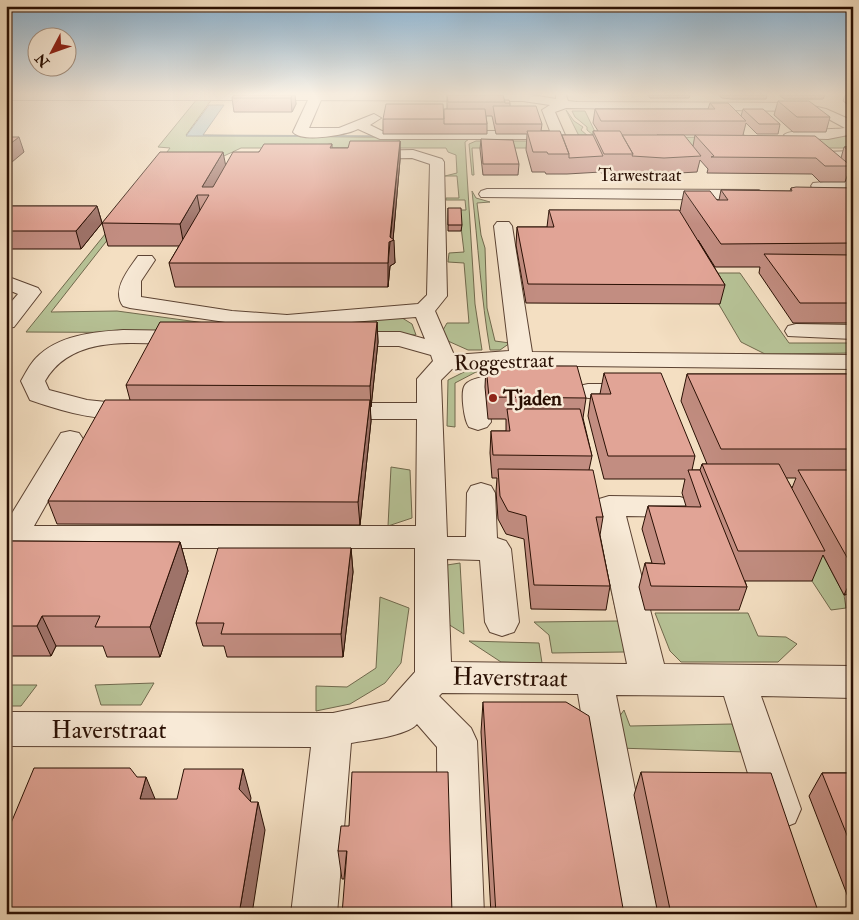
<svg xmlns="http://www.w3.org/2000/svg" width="859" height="920" font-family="'IM FELL Double Pica',serif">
  <rect width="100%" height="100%" fill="#f4dfc2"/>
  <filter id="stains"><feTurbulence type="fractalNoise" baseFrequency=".004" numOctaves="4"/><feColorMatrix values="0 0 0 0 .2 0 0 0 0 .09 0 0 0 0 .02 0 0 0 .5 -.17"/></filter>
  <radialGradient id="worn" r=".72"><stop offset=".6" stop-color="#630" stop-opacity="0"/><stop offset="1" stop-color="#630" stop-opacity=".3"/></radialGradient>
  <path fill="#b7c397" stroke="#70694d" d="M197 99H212L186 135 430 138 579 136 566 110 574 121 583 127 581 130 588 136 583 140 469 139 465 142 475 304 482 350H468L439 337 447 323H469L464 263 448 262 449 253 464 252 459 210H466L465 200H446V198H459L457 176H445L457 173 456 155 448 152 446 148H241L196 169H163L51 312 117 311 242 328 239 333 26 332 110 228 170 148 158 147Z
    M572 111H585L598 138 853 136V148H472L474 175H472L469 144 476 141H594L593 135 587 130V127L575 117Z
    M472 191 476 198 490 202 477 203 481 235 485 248 487 308 495 341 510 343 500 350H490C481 297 478 244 472 191Z
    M664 211 715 273H740L789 343H853V353L765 354 741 342Z
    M399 316 412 324 416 335 370 334 305 328Z
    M474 367H494V371L476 372 455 383V427L447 426 448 380Z
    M391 467 410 470 412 518 388 526Z
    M589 492 629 643 624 652 552 653 549 635 534 622 618 621Z
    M817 544 844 595 846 608 831 610 812 581Z
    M460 563 464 634 448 624 447 565Z
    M380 597 409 608 401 663 385 683 350 704 316 711V686L347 687 376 668Z
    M655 613H748L758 636 786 637 797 644 778 662H681L670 651Z
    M469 641 539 643 542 663 501 662Z
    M154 683 141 705H101L95 685Z
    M6 685H37L21 706H6Z
    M624 710 630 726 732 724 746 752 617 748 612 727Z"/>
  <path fill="#a0babd" stroke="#707673" d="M209 105H224L203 135 586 137 186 136Z"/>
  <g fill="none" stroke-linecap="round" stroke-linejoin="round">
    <g stroke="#5c4333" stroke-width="2">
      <path id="minor" d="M6 95H532L556 99V95H566L568 101 577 102 800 103 826 109 851 120 853 134 828 139 786 138 784 135C789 129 833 130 845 128L823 116 800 111 566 108 555 112 565 135 558 139H380L358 129C346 135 302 143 293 132L308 100H6ZM321 100 523 101 550 105 542 110 550 131H382L370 125 381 118 374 114 339 128H309Z
        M413 150 442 159 444 162 447 296 435 311 454 355 509 351 494 226 497 222H509L512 226 532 352 853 355V369L490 365 452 369 441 380 447 537H466L467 493 471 486 481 483 491 486 495 493 497 538 506 541 511 549 519 622 514 632 502 636 490 632 485 622 480 560 447 559 451 662 627 664 594 506 599 499 609 496 680 497 690 500 695 507 690 514 680 517 626 516 664 664 853 666V698L761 696 801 809 795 823 780 829 765 823 759 809 724 696 616 695 660 914H614L578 694 442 693 439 696 471 728 477 741 484 914H438L437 747 417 724C407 736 367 740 351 743L337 914H291L311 747 6 746V712L333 713 389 701 415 672V548H13L6 546V523L61 433 70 431 79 433 83 439 34 526H416L417 419H334L325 416 321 411 325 406 334 403H417V379L433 361 431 355 399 346H341L333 344 330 339 333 334 341 332H400L425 339 416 317 287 327 232 323 130 308 123 306C111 290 129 269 138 256H152L155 260 141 281V297L232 311 287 315 418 304 427 295 430 164 412 158 364 159 357 155 364 151Z
        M853 151V159L838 160 853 171V190H834L838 195 836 198H824L811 186 813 183 845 180 817 156 824 152Z
        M487 189 759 190 767 195 759 200 481 197 479 194 481 191Z
        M6 276 38 288 41 292 14 327 6 328V308L18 294 6 289Z
        M796 324 853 325V339L788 336 785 331 788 326Z
        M123 330 188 331 196 333 199 338 196 343 188 345C139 344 73 332 45 381L49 390 87 400 145 406 149 411 145 416C109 425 64 412 30 400L21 381C25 374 30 364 36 358 58 335 93 332 123 330Z
        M483 377H524L533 379 536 384 533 389 488 391 491 422 487 427 478 430 469 427C464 421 460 391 465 385 469 380 477 378 483 377Z
        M588 384H639L648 386 651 391 648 396C628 401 599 401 579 396L576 391 579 386Z"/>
    </g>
    <use href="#minor" fill="#f8ead7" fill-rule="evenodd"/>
  </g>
  <path fill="#c28d81" stroke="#290f03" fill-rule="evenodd" d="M234 95H295L296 104 292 112H234L232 98Z
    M447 95 504 100 510 103V106L542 124 541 131 562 135H593V131H598L593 123 595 109H708L710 103 741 116 743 109 780 124 778 134H757L746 123 743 135 841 158 844 147H853V175L849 171 845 182H820L812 174 707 173 708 169 700 160 697 172 661 174 630 172V174H602L601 172 567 174H546L545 172H532L526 150 527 134H496L492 116H486L487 124V134H383V119L447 109ZM657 135H695L693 146Z
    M648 95H690L689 98H650Z
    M718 95H767L766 99H732L722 98Z
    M779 95H825L823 99H784Z
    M845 95H853V108L843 101Z
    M778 101 830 117 826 132H793L774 115Z
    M481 139 519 164 518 175H483L480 149Z
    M400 141V160L393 239 395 263 390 266 388 287H175L169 263 179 246H108L102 223 226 165 259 152 332 144V148H348Z
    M791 188H853V323H793L759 273 760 267H715L698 240 725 285 720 304 526 303 516 245 517 227H547L549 210 680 211 684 191 719 200 721 190 790 191Z
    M6 206H97L102 223 81 249H6Z
    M448 208 462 225 461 231H448Z
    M377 322 378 342 371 407H370L371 421 360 525 57 524 48 501 130 400 126 385Z
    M486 366 586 398 583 418 592 456 589 470 603 517 600 535 610 586 606 610 531 609 524 539 506 534 498 519 496 491 497 478H492L490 453 491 431H506V419H488L485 387Z
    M604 373 695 456 692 470H700L702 464H707L681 401 687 374H853V593L844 595 823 555 812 581H745L747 587 739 610H645L639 587 645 563H652L642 529 648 506H686L682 493 685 479H604L588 416 591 394H600ZM786 478H796L792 488Z
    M6 541 180 542 188 571 160 657H107L103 646H56L51 656H6Z
    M351 548 353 572 343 657H227L224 646H203L196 623Z
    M483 702 624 914H491L481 732Z
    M641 772 819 914H658L634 795Z
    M822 773H853V910L809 796Z
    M349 826 344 879H342L338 851Z"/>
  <path fill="#9e7369" stroke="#290f03" d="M292 95H295L296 104 292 112 291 98Z
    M19 137 24 152 6 167V147Z
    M400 141V160L393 240H394L395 263 390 266 388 287V263Z
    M223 152 227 172 209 195 202 187Z
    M197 195 201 216 184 246 180 224Z
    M97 206 102 223 81 249 76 231Z
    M377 322 378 342 371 407 370 386Z
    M370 400 371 421 360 525 358 502Z
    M180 542 188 571 160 657 150 627Z
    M351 548 353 572 343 657 341 634Z
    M853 576V593L844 595Z
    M42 616 56 646 51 656 37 626Z
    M243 769 251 798 247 818 239 789Z
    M146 777 158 806 140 799Z
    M258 802 265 830 252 914H239Z"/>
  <path fill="#e1a496" stroke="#290f03" d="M234 95H292L291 98H232Z
    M447 95H503L505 102H448Z
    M504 100H509L510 103H505Z
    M778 101H809L830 117H797Z
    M710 103H728L746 121H601L595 109H715Z
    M386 104H443L444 119H383Z
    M493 106H536L542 124H496Z
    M444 109H485L487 124H444Z
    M743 109H763L780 124H759Z
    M527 131H560L569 154H548L547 152H533Z
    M593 131H620L633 154H604Z
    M562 135H593L603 156 569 158V154Z
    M622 135H684L701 156 664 158 632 156 633 154Z
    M695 135 815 136 851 166H825L816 158 711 157 714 156Z
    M6 137H19L6 147Z
    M481 139 513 140 519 164H483Z
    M350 141H400L390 237 394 240 389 242 388 263H169L209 195H197L180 224 102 223 160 152H223L202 187H213L233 152H259L264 144H332L330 148H348Z
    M844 147H853V154Z
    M796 187 853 188V243L721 244 684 191H710L717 200H728L721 190 792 191 791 188Z
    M6 206H97L76 231H6Z
    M448 208H461L462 225H448Z
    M549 210H679L725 285 528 284 517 227H554Z
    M764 254 853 255V303H800Z
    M160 322H377L370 386 126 385Z
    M486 366H577L586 398 489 397Z
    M604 373H661L695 456H608L591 394H611Z
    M687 374H853V449H721Z
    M105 400H370L358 502 48 501Z
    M507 409H580L592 456 493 455 491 431H510Z
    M702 464H779L825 551H738Z
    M498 469 593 470 603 517H596L610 586 534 585 526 516 508 511 500 496Z
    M688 470H700L747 587 651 586 645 563 665 564 648 506 701 507Z
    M798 470H853V568Z
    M6 541 180 542 150 627H95L100 616H42L37 626H6Z
    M218 548H351L341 634H221L224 623H196Z
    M483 702H566L589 716 624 914H496Z
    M34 768H130L137 777H146L140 799H177L184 769H243L239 789 251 802H258L239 914H6V835Z
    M352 772H448L452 914H342L347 851H338L341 826H349Z
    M641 772 771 773 819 914H671Z
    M822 773H853V850Z"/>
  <linearGradient id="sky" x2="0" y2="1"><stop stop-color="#8bb6d7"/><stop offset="0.42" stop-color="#faf1e4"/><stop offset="1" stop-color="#faf1e4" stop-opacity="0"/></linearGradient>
  <rect width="859" height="224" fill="url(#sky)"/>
  <circle fill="#8f2418" stroke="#f8ead7" stroke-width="2" cx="493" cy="398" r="5"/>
  <g text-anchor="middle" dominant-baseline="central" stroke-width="5" stroke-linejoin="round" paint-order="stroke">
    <g font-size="18" fill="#290f03" stroke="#f8ead7">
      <text x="640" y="175">Tarwestraat</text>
    </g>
    <g font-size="21" fill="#290f03" stroke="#f8ead7">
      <text transform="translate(504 362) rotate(-2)">Roggestraat</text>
    </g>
    <g font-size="21" font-weight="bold" fill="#290f03" stroke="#f8ead7" text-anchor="start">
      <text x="503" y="398">Tjaden</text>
    </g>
    <g font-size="25" fill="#290f03" stroke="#f8ead7">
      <text transform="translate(510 678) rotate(1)">Haverstraat</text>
      <text x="109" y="730">Haverstraat</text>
    </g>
  </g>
  <rect width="859" height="920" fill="none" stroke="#f4dfc2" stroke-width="25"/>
  <rect x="8" y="8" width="844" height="905" fill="none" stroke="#290f03" stroke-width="2.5"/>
  <rect x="12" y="12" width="834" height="895" fill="none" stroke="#290f03"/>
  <g transform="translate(52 52) rotate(229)"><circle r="24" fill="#f8ead7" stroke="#a59282"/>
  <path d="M0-4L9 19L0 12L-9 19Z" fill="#8f2418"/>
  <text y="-8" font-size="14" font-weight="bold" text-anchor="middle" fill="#290f03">N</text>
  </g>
  <rect width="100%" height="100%" filter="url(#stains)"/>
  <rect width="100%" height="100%" fill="url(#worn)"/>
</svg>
